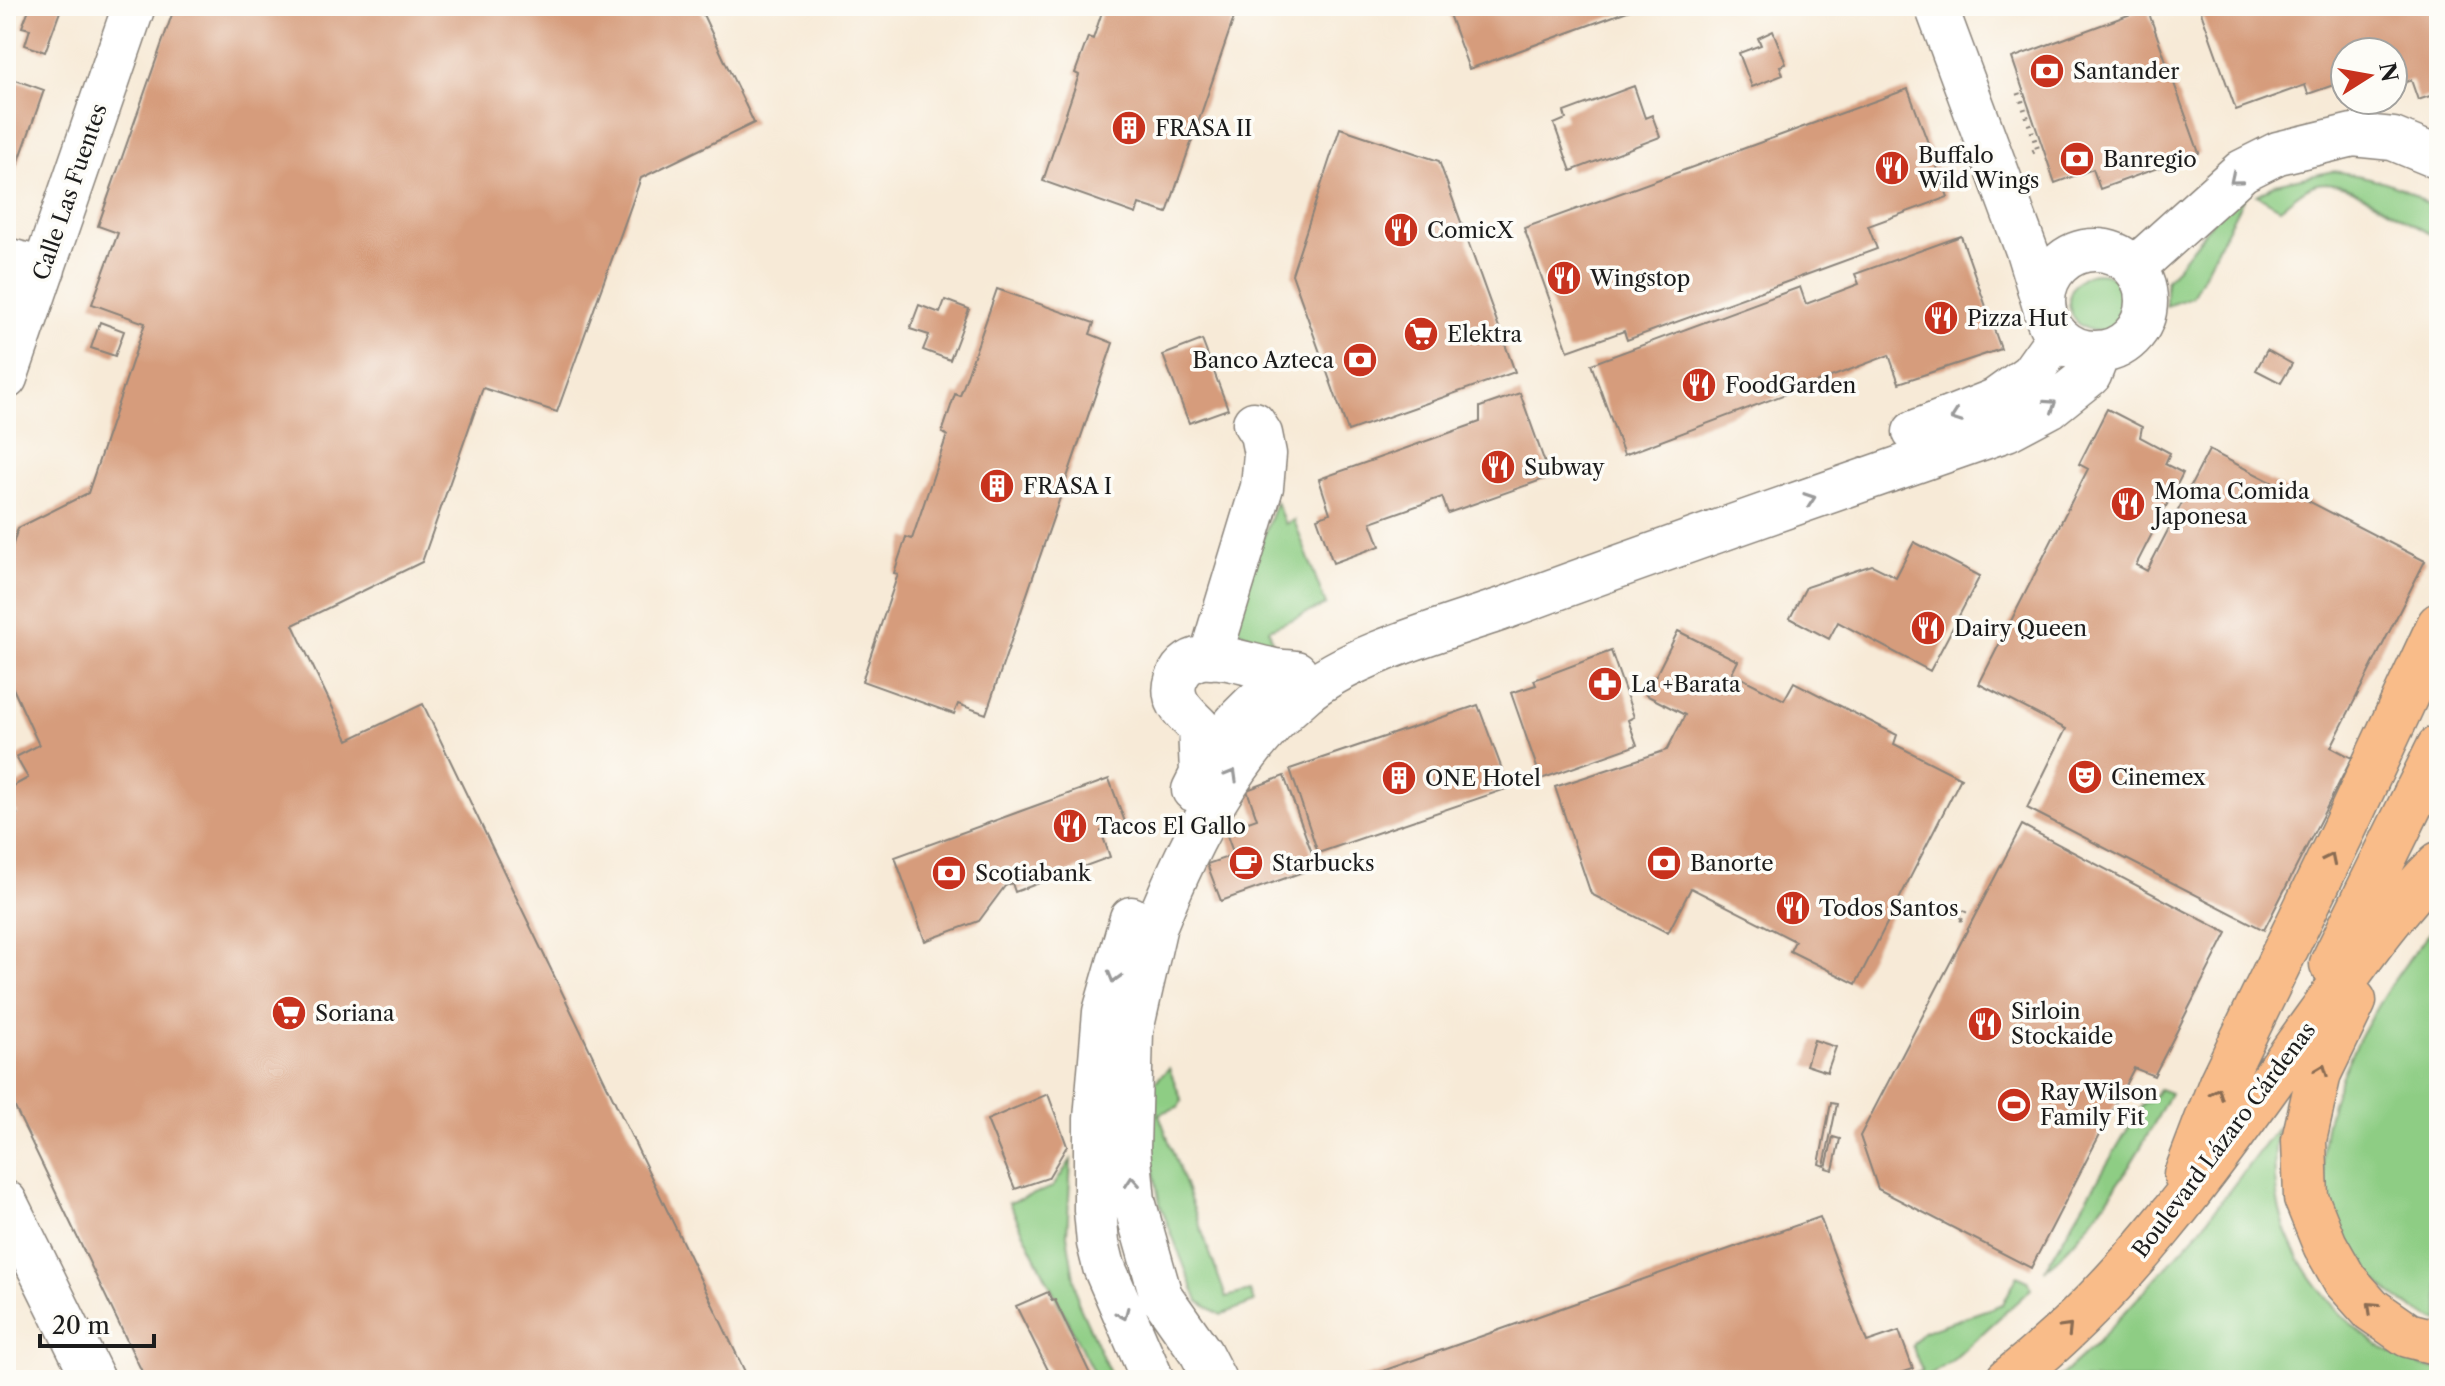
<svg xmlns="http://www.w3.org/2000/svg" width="2445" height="1386" font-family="'Libre Caslon Text',serif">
  <rect width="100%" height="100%" fill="#fdfcf7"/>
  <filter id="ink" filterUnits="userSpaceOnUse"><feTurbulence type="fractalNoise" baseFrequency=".0125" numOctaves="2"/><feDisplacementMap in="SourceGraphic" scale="16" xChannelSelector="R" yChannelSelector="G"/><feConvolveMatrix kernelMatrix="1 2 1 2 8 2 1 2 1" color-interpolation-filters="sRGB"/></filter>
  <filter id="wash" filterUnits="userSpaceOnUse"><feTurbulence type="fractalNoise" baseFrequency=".006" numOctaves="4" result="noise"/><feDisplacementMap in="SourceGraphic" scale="32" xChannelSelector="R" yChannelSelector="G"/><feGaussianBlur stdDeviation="1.8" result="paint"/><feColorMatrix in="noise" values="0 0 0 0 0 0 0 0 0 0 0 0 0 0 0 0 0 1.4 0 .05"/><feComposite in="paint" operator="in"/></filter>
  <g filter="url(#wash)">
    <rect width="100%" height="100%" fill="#f7ead7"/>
    <path fill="#8ecd84" stroke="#557450" stroke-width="2" d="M2333 171C2375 178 2407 183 2439 214V239L2352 189C2314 176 2309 186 2280 208L2257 195 2275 184Z
      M2248 189 2192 297 2166 306V281L2221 211Z
      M2069 302a29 29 0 1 1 58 0a29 29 0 1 1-58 0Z
      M1276 502 1285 524 1294 520 1326 605 1269 629 1272 641 1263 646 1232 625Z
      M2439 923V1322C2372 1292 2328 1241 2323 1165 2319 1088 2389 977 2439 923Z
      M1169 1068 1182 1101 1178 1107 1159 1114 1226 1297 1250 1291 1254 1302 1221 1315 1198 1301 1160 1204 1151 1156 1150 1113 1153 1084Z
      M2159 1089 2170 1093C2140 1153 2095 1228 2044 1271L2143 1103 2151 1101Z
      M2277 1128C2274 1150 2273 1172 2277 1195 2285 1255 2333 1315 2382 1348 2399 1359 2420 1365 2439 1371V1380H2056L2095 1345 2197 1233Z
      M1071 1160 1067 1235 1078 1302 1113 1380H1097L1009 1203 1053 1187Z
      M2017 1276 2028 1281 2031 1289 1953 1360 1923 1380H1899L1922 1371 1912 1346 1922 1332 2003 1304Z"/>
    <g id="blocks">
      <path fill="#d69c7c" d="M20 6H62L45 52 25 45 30 29 22 27 29 9Z
        M175 6H699L754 123 641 178 557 412 483 388 422 562 293 625 348 740 423 704 748 1378 744 1380H146L6 1089V818L17 814 6 790 28 778 16 757 39 745 6 673V566L18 528 88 493 145 323 92 304 118 233 98 226Z
        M1104 6H1238L1167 213 1139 204 1136 214 1043 181 1079 75 1075 73 1088 37 1093 39Z
        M1446 6H1629L1630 10 1469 69Z
        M2199 6H2439V93L2418 100 2411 80 2393 87V52H2345V81L2308 94 2305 85 2236 110Z
        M2147 8 2199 153 2100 189 2093 169 2055 183 2012 58Z
        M1773 31 1786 64 1780 66 1783 75 1752 87 1739 53 1761 45 1758 38Z
        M10 78 44 90 6 198V88Z
        M1634 86 1645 118 1652 115 1660 137 1571 171 1554 124 1566 119 1564 112Z
        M1908 89 1948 197 1868 226 1877 249 1627 340 1624 331 1568 351 1524 228Z
        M1340 128 1439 161 1515 372 1348 431 1292 274Z
        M1961 236 2001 349 1899 383 1889 355 1624 455 1591 364 1800 287 1806 304 1859 284 1855 274Z
        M997 289 1094 323 1090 334 1113 343 986 714 958 704 954 714 862 681 898 574 894 573 906 537 912 539 947 435 942 433 955 394 960 396Z
        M945 300 969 309 950 360 923 350 929 335 910 329 919 305 940 313Z
        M100 322 124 331 115 356 91 348Z
        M1202 340 1228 409 1189 423 1163 355Z
        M2267 350 2292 364 2281 383 2256 370Z
        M1520 393 1550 477 1448 513 1442 497 1371 522 1380 546 1333 563 1317 518 1330 513 1319 479 1480 422V407Z
        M2107 409 2142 427 2140 437 2170 453 2165 464 2183 473 2136 565 2147 571 2209 450 2425 561 2331 747 2352 758 2264 930 2027 808 2066 729 1979 684 2088 469 2079 464Z
        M1914 542 1980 576 1930 671 1838 622 1829 639 1790 618 1806 587 1872 565 1896 577Z
        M1678 631 1738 661 1732 673 1784 700 1794 682 1897 735 1894 744 1961 778 1856 984 1790 951 1795 941 1691 888 1668 933 1591 894 1555 787 1667 750 1685 715 1646 695Z
        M1611 651 1634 717 1628 720 1637 745 1541 779 1511 693 1536 685 1534 680Z
        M1478 705 1509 788 1318 853 1290 769Z
        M1284 776 1317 867 1221 901 1207 864 1234 855 1225 830 1257 819 1247 790Z
        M1109 779 1125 822 1101 831 1110 857 1015 892 1012 883 1005 886 979 921 925 941 895 857Z
        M2022 825 2227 933 2154 1076 2134 1068 2031 1268 1878 1189 1860 1136Z
        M1814 1040 1836 1047 1827 1072 1806 1065Z
        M1048 1094 1067 1146 1048 1178 1015 1189 987 1120Z
        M1831 1103 1837 1104 1824 1166 1819 1164Z
        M1833 1137 1840 1139 1833 1170 1826 1168Z
        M1820 1217 1867 1342 1899 1331 1913 1369 1881 1380H1357Z
        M1048 1292 1052 1301 1055 1300 1093 1380H1053L1016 1306Z"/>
    </g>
  </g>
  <g filter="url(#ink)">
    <use href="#blocks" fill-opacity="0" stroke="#8a837a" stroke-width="2"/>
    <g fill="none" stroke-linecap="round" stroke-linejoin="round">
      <g stroke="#8a837a" stroke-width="45">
        <path id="minor" d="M1936 6 2027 251 2045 310
          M2044 301a51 51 0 1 1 102 0a51 51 0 1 1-102 0Z
          M6 259 44 269
          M2134 268 2242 171 2278 153 2353 135 2393 139 2439 158
          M6 378 134 6
          M1914 432 1995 400 2031 374 2058 336
          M1210 658 1262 487 1265 454 1261 434 1254 423
          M1201 773 1199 727C1186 714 1169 701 1176 680 1191 639 1244 665 1271 669 1279 671 1288 671 1296 672
          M1193 790C1215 744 1238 712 1281 682
          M1131 918 1104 1012 1095 1119V1210L1098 1243 1104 1267 1153 1380
          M6 1202 94 1380
          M1215 1380 1201 1353 1161 1296 1134 1201 1129 1149 1132 1030 1156 925C1190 841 1234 752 1305 693 1350 655 1448 628 1505 608 1671 546 1839 489 2007 430L2050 407 2090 375 2099 352"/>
      </g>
      <g stroke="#8a837a" stroke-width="47">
        <path id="highway" d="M2332 964 2439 747
          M2354 1001 2319 1073 2304 1140 2306 1198 2325 1245 2345 1280 2372 1310 2408 1335 2439 1343
          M2186 1175 2221 1083 2344 829 2439 625
          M2008 1380C2135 1281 2225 1145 2318 1016 2356 964 2394 909 2439 864"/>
      </g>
      <path stroke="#8a837a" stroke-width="5" stroke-dasharray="2 6" stroke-linecap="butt" d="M2019 93 2038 150 2032 152
        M1939 908 1961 919 1967 907"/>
      <use href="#minor" stroke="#fff" stroke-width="42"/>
      <use href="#highway" stroke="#f9bc89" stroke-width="44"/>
    </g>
    <defs><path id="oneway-chevron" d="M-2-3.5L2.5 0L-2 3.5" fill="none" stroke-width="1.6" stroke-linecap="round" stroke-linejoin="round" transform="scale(2)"/></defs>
    <g stroke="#999">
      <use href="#oneway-chevron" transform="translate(2235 179) rotate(140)"/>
      <use href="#oneway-chevron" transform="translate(2051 405) rotate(-34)"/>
      <use href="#oneway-chevron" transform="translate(1956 417) rotate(160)"/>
      <use href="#oneway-chevron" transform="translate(1810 499) rotate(-19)"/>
      <use href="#oneway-chevron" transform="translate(1232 775) rotate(-60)"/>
      <use href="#oneway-chevron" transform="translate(1114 977) rotate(106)"/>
      <use href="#oneway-chevron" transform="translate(1132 1182) rotate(-95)"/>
      <use href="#oneway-chevron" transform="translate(1123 1314) rotate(67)"/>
    </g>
    <g stroke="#8a6c52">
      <use href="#oneway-chevron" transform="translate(2330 859) rotate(-64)"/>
      <use href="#oneway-chevron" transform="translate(2322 1070) rotate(-69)"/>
      <use href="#oneway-chevron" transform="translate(2217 1093) rotate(-69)"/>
      <use href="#oneway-chevron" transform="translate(2372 1307) rotate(-137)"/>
      <use href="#oneway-chevron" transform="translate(2067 1329) rotate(-46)"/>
    </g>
  </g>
  <defs>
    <g id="bank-disc" transform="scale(1.8)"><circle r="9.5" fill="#c8321e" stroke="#fdfcf7"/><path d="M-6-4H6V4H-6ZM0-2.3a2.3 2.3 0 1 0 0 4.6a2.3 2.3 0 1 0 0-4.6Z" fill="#fff"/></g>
    <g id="building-disc" transform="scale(1.8)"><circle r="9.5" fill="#c8321e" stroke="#fdfcf7"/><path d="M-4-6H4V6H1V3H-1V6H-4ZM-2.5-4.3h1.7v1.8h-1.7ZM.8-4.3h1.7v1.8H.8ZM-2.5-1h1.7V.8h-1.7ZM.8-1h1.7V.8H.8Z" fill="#fff"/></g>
    <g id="restaurant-disc" transform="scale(1.8)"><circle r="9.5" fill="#c8321e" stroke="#fdfcf7"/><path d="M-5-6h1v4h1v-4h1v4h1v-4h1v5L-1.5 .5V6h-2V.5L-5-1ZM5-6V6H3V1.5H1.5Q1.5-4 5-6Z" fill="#fff"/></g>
    <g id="supermarket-disc" transform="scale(1.8)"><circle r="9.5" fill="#c8321e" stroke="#fdfcf7"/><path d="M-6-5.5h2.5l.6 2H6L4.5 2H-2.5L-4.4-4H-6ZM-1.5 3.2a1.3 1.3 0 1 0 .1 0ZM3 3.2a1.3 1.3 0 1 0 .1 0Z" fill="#fff"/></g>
    <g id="pharmacy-disc" transform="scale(1.8)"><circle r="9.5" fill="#c8321e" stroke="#fdfcf7"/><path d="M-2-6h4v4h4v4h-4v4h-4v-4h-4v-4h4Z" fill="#fff"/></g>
    <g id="theatre-disc" transform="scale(1.8)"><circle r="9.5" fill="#c8321e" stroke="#fdfcf7"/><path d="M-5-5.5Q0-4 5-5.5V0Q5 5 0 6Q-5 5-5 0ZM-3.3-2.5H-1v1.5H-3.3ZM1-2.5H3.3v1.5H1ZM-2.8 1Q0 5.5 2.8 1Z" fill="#fff"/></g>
    <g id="cafe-disc" transform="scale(1.8)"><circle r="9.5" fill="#c8321e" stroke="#fdfcf7"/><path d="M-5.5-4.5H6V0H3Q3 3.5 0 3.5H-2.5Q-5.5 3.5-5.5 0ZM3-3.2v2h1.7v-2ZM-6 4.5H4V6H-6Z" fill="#fff"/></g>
    <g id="stadium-disc" transform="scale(1.8)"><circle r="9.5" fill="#c8321e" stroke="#fdfcf7"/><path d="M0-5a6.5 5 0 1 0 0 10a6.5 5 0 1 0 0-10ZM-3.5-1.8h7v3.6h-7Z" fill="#fff"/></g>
  </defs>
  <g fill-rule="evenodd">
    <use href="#bank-disc" x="2047" y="71"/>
    <use href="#building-disc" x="1129" y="128"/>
    <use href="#bank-disc" x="2077" y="159"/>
    <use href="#restaurant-disc" x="1892" y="168"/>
    <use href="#restaurant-disc" x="1401" y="230"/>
    <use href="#restaurant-disc" x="1564" y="278"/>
    <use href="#restaurant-disc" x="1941" y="318"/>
    <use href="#supermarket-disc" x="1421" y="334"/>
    <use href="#bank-disc" x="1360" y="360"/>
    <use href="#restaurant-disc" x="1699" y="385"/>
    <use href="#restaurant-disc" x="1498" y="467"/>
    <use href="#building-disc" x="997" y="486"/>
    <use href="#restaurant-disc" x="2128" y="504"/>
    <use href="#restaurant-disc" x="1928" y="628"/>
    <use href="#pharmacy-disc" x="1605" y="684"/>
    <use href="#theatre-disc" x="2085" y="777"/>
    <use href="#building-disc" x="1399" y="778"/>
    <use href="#restaurant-disc" x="1070" y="826"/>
    <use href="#cafe-disc" x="1246" y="863"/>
    <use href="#bank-disc" x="1664" y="863"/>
    <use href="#bank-disc" x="949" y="873"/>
    <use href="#restaurant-disc" x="1793" y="908"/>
    <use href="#supermarket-disc" x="289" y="1013"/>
    <use href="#restaurant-disc" x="1985" y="1024"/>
    <use href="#stadium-disc" x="2014" y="1105"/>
  </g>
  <g text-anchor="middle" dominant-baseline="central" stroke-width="7" stroke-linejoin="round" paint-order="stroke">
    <g font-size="22" fill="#1c1c1c" stroke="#fdfcf7" text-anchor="start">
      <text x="2073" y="71">Santander</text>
      <text x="1155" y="128">FRASA II</text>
      <text x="1918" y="155">Buffalo<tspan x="1918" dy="25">Wild Wings</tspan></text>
      <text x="2103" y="159">Banregio</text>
      <text x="1427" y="230">ComicX</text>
      <text x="1590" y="278">Wingstop</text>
      <text x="1967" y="318">Pizza Hut</text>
      <text x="1447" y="334">Elektra</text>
      <text x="1334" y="360" text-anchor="end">Banco Azteca</text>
      <text x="1725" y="385">FoodGarden</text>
      <text x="1524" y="467">Subway</text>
      <text x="1023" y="486">FRASA I</text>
      <text x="2154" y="491">Moma Comida<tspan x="2154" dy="25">Japonesa</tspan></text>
      <text x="1954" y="628">Dairy Queen</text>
      <text x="1631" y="684">La +Barata</text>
      <text x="2111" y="777">Cinemex</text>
      <text x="1425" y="778">ONE Hotel</text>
      <text x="1096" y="826">Tacos El Gallo</text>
      <text x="1272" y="863">Starbucks</text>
      <text x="1690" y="863">Banorte</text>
      <text x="975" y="873">Scotiabank</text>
      <text x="1819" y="908">Todos Santos</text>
      <text x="2011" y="1011">Sirloin<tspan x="2011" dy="25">Stockaide</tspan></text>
      <text x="315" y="1013">Soriana</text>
      <text x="2040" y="1092">Ray Wilson<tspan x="2040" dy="25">Family Fit</tspan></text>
    </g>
    <g font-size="22" fill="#1c1c1c" stroke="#fdfcf7">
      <text transform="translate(70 192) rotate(-71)">Calle Las Fuentes</text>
      <text transform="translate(2224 1140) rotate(-53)">Boulevard Lázaro Cárdenas</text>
    </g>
  </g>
  <rect width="2445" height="1386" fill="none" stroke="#fdfcf7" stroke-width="32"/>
  <g transform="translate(2369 76) rotate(79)"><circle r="38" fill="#fdfcf7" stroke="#a3a29f" stroke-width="2"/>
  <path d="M0-6L14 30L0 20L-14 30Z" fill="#c8321e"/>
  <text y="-12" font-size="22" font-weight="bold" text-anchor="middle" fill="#1c1c1c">N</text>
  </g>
  <path d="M40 1334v12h114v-12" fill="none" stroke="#1c1c1c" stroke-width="4"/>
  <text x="52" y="1334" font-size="24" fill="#1c1c1c" stroke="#fdfcf7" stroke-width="6" paint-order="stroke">20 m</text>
</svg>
